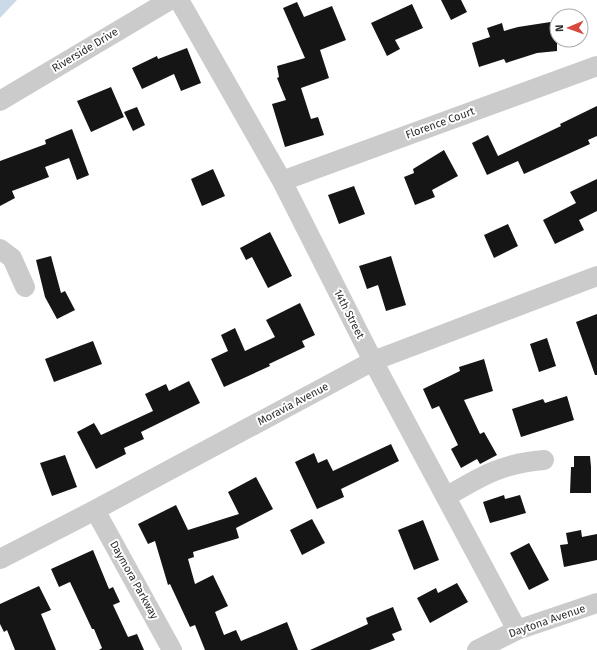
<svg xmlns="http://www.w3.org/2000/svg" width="597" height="650" font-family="'Fira Sans',sans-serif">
  <rect width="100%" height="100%" fill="#fff"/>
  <path fill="#cbd9e9" d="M0 0H17L0 18Z"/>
  <path fill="#151515" d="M441 0H461L467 12 451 20Z
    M297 2 304 17 332 6 346 40 320 50 329 78 301 88 311 119 318 117 324 135 285 147 272 104 286 100 277 78 279 77 277 66 305 58 283 8Z
    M412 4 423 28 395 40 400 49 387 56 371 23Z
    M557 21V51L537 53 506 63 504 59 479 67 472 43 490 37 487 28 502 23 504 31 518 27Z
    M187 48 201 83 181 91 174 74 142 89 132 68 157 56 158 59Z
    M111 87 124 117 91 132 77 101Z
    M597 106V136L588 140 590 144 524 174 518 161 487 175 472 143 488 135 498 156 561 126 560 124Z
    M137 107 145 125 133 131 124 112Z
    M72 129 89 175 77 180 69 158 45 167 49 177 12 191 15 198 0 206V161L46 144 45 140Z
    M444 150 458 176 432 190 435 197 415 205 404 177 414 173 413 169Z
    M213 169 225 196 202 206 191 179Z
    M597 179V211L579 220 584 230 555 244 543 220 576 203 570 192Z
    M354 186 365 214 339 224 328 195Z
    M508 224 518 246 494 258 484 235Z
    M270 232 292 276 268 288 252 257 246 260 240 248Z
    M51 256 61 293 65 291 75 310 57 319 45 297 36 260Z
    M391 256 406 305 386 311 378 285 367 289 359 266Z
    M300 303 315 335 302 341 305 347 269 364 270 366 224 387 211 359 228 351 221 335 235 328 245 351 275 337 266 320Z
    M597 314V375H595L576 322Z
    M547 338 556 366 539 372 530 344Z
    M93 341 102 364 54 382 45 359Z
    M484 359 493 391 464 400 480 434 484 432 497 455 480 464 477 459 461 468 451 449 458 445 439 406 432 409 423 389 460 371 459 367Z
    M189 381 200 403 141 432 144 439 124 448 126 454 96 469 77 432 94 423 101 435 153 411 145 394 166 384 169 391Z
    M567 396 574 420 521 437 512 409 543 399 545 403Z
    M391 444 399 461 341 489 344 497 317 509 295 462 314 453 318 463 327 459 333 471Z
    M65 455 77 487 52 496 40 463Z
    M574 456H590L591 467V493H570L571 467H574Z
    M256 477 273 509 236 528 239 538 193 552 194 557 188 559 195 584 213 575 228 606 215 612 224 635 236 630 241 641 287 622 298 650H205L195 625 190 627 170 584 168 585 155 541 148 544 138 524 176 505 188 530 239 514 228 492Z
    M504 495 505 499 520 495 526 513 490 523 483 502Z
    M312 519 325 543 302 555 290 530Z
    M423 520 439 560 414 570 398 530Z
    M581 530 582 537 597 534V560L564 567 560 545 568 544 566 533Z
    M529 543 549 580 529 590 510 553Z
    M93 550 109 589 113 587 120 602 113 605 128 637 137 634 144 650H99L102 648 94 629H92L70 582 59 587 51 569Z
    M457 583 468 602 430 623 417 598 436 588 438 593Z
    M39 586 51 610 41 614 56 650H15L7 630 4 632 0 624V604Z
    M393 607 402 630 392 634 395 640 370 650H310L368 624 366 618Z"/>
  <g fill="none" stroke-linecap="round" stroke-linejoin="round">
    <path stroke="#cbcbcb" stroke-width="20" d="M179 0 282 181 373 361 517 630
      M0 101 170 0
      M282 181 597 66
      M0 249 12 258 25 287
      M446 497C481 476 503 463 544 460
      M95 510 172 650
      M0 559 95 510 373 361 597 276
      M477 650 517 630 597 603"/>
  </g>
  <g text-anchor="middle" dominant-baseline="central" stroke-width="4" stroke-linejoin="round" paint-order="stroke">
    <g font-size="11" fill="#2e2e2e" stroke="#fff">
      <text transform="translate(85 50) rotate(-31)">Riverside Drive</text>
      <text transform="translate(440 123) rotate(-20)">Florence Court</text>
      <text transform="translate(349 314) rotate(63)">14th Street</text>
      <text transform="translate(293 404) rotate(-28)">Moravia Avenue</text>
      <text transform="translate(134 580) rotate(61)">Daymora Parkway</text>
      <text transform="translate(547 621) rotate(-19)">Daytona Avenue</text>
    </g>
  </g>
  <g transform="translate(569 28) rotate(268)"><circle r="19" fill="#ffffff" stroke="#ababab"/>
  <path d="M0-3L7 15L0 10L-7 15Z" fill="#d7483f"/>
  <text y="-6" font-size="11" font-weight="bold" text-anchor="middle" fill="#2e2e2e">N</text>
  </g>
</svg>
